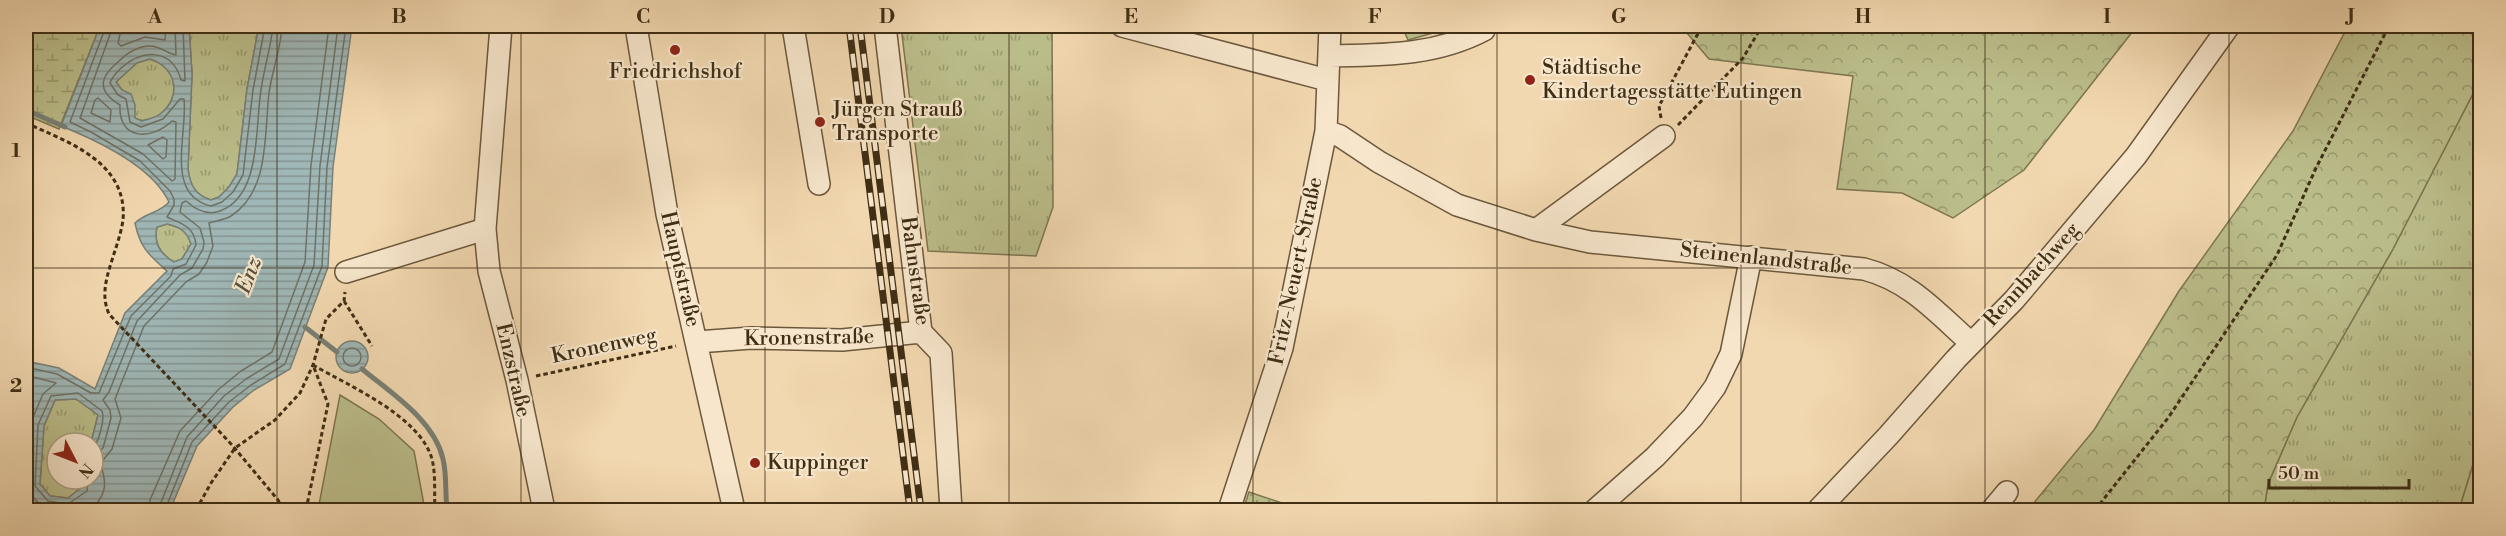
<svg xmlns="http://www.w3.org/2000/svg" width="2506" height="536" font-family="'Libre Bodoni',serif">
  <defs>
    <pattern id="grass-tufts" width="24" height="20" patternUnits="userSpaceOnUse" patternTransform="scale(1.5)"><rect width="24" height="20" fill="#bbbe8b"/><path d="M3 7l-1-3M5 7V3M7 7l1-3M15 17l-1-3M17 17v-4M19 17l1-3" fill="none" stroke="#999b70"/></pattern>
    <pattern id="forest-crowns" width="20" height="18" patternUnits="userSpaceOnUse" patternTransform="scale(1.5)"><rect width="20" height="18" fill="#bbbe8b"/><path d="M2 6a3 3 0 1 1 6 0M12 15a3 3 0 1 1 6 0" fill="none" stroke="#999b70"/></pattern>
    <pattern id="wetland-marsh" width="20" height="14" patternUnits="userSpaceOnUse" patternTransform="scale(1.5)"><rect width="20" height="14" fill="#bbbe8b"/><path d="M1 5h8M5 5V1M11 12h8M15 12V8" fill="none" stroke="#999b70"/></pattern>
    <pattern id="park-dots" width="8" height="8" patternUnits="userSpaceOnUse" patternTransform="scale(1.5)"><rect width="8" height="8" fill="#bbbe8b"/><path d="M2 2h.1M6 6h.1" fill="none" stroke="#999b70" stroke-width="1.8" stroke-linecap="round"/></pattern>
    <pattern id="water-rules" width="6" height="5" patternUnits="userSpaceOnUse" patternTransform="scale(1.5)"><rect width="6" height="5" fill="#9fb7b6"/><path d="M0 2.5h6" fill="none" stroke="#839593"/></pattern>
  </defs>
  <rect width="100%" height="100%" fill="#f2d8b0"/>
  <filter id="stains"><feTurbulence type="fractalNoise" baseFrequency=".00333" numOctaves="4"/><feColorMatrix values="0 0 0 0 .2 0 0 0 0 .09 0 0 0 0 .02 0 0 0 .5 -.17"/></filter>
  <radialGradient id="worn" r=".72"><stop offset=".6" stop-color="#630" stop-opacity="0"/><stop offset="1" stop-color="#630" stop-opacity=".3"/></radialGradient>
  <path fill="url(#grass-tufts)" stroke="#7d7650" stroke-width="1.5" d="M189 26H259L247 89 237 174 229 187 219 197 211 200C195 195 190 185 188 169L192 74Z
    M901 26H1052L1053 207 1036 256 928 251Z
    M150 59C196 73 168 130 135 119L122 90 116 82 137 62Z
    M2480 80V442L2459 510H2264L2268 484 2297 417 2393 249Z
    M167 224C180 227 187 231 191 244L182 259 174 262C160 254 153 243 157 227Z
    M77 399 98 415 91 443H57V479H83L82 487 68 498 50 496 40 484 44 426 55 400Z"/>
  <path fill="url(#forest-crowns)" stroke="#7d7650" stroke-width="1.5" d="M1681 26H2137L2024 170 1953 218 1902 193 1837 189 1853 76 1709 59Z
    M2348 26H2480V80L2393 249 2297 417 2268 484 2264 510H2028L2094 430 2179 291 2293 131Z"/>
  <path fill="url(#wetland-marsh)" stroke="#7d7650" stroke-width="1.5" d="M26 26H100L59 129 26 115Z"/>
  <path fill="url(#park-dots)" stroke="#7d7650" stroke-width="1.5" d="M1402 26H1458L1408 40Z
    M1249 492 1297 508 1296 510H1243Z"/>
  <path fill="#bbbe8b" stroke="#7d7650" stroke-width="1.5" d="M340 395 379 419 414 451 425 510H318Z
    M2480 442V510H2459Z"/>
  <path fill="url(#water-rules)" stroke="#798076" stroke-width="1.5" fill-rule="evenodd" d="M100 26H189L192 74 188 169C190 185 195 195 211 200L219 197 229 187 237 174 247 89 259 26H352L333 167 328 267 290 369 254 390 233 407 197 446 170 510H46L41 508 26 510V361L59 368 95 389 125 313 167 271C149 255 140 248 135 223 145 213 160 213 169 202 152 166 96 140 61 126ZM150 59C176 67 183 97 160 114 155 118 148 119 142 121L135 118V105L131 94 122 90 116 82 137 63ZM167 224C180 227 187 231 191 244L182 259 174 262C160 254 153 243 157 227ZM76 399 98 415 91 443H93V479H83L82 487 68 498 50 496 40 484 44 426 55 400Z
    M336 357a16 16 0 1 1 32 0a16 16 0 1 1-32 0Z"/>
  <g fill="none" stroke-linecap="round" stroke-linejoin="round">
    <path stroke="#6f7266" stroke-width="1.5" d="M113 26 80 118 143 154 172 181 175 179 176 122 172 121C151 141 118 140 120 105 97 91 99 78 118 62 127 53 137 46 150 46 160 46 168 54 176 55L175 26
      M122 26 118 43 121 46 145 37 165 40 166 26
      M183 26 185 81 181 80C172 48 143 49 121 68 116 73 112 77 110 83L118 95 126 99 130 122 141 127 163 119 180 99H184C188 133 164 195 211 206L222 202 233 192 243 175 253 90 265 26
      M98 98 111 110 110 122 91 113 95 100Z
      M163 137 167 140 166 157 163 159 148 145Z
      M343 357a9 9 0 1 1 18 0a9 9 0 1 1-18 0Z
      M26 367 57 374 91 393H99L131 316 171 276 173 269 186 264 196 245C194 226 182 224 167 217L174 205V199L170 191 140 161 91 132 70 122 106 26
      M26 375 56 383 43 394 31 422 27 484C30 498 42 509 56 510
      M93 456 103 448 111 418 110 410 103 400 109 392 137 321 180 275 192 268 203 249 204 242 200 228 180 212 182 203 186 201C196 210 207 216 220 211 262 196 255 125 261 90 264 68 271 47 273 26
      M88 479 87 491 68 504 48 501 35 486 38 425 51 396 78 393 102 411C105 420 99 441 93 448
      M89 510C106 498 108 483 100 464L112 449 121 418 115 399 144 326 186 282 199 274 207 262 213 246 209 223C216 221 224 220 231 216 270 191 264 134 269 93 272 71 281 48 282 26
      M149 510 150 500 180 431 219 389 241 371 272 352 305 262 311 165 329 26
      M158 510 187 437 224 396 246 379 279 359 314 265 320 166 338 26
      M165 510 192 442 229 402 251 385 285 364 322 266 327 167 346 26"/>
    <path stroke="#798076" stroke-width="5" d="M26 110 65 127
      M305 327 337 352
      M362 369C391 393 434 420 443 459 447 475 445 494 447 510"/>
    <g stroke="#6c583c" stroke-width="24">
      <path id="minor" d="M501 26 485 229 489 271 517 380 544 510
        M636 26 667 214 734 510
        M793 26 819 184
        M885 26 921 332 941 353 951 510
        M1122 26 1327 80
        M1329 56C1382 55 1435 56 1484 30V26
        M1326 131 1340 136 1379 162 1457 205 1536 230 1590 242 1864 269C1910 281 1936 312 1971 343
        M1536 230 1664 136
        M346 272 485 229
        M697 342 751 338 842 340 921 332
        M1229 510 1282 348 1326 131 1330 26
        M1595 510 1655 457 1693 417 1715 387 1731 354 1751 257
        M1818 510 1888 436 1956 359 2014 300 2136 156 2229 26
        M1992 510 2007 492"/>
    </g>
    <path stroke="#3f2e15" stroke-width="3" stroke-dasharray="4.5 3" stroke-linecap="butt" d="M1661 118 1659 106 1702 26
      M26 123C68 142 128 162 123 220 121 234 116 247 112 260 106 279 101 296 109 314L232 445 278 500 283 510
      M1678 125 1743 58 1762 26
      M344 301 372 346
      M313 365C349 386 420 416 432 459 436 475 434 494 435 510
      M536 376 676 346
      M196 510 211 483 235 448 275 420 300 393 313 365 326 319 344 301 345 292
      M306 510 328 404 313 365
      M2095 510 2168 418 2277 255 2316 168 2389 26"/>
    <use href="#minor" stroke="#f7e6cc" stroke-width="21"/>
    <g stroke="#3f2e15" stroke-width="7">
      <path id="rail" d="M849 26 910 510
        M860 26 921 510"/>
    </g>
    <use href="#rail" stroke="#f7e6cc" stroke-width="4.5" stroke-dasharray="14" stroke-linecap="butt"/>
  </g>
  <path fill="none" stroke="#3f2e15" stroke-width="1.5" stroke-opacity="0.55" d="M277 26V510M521 26V510M765 26V510M1009 26V510M1253 26V510M1497 26V510M1741 26V510M1985 26V510M2229 26V510M26 268H2480"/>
  <g fill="#8f2418" stroke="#f7e6cc" stroke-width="2">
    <circle cx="675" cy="50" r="6"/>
    <circle cx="1530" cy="80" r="6"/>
    <circle cx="820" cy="122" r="6"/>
    <circle cx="755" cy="463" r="6"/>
  </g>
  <g text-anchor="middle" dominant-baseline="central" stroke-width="4.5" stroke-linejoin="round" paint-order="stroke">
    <g font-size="21" fill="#3f2e15" stroke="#f7e6cc" text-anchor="start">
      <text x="1542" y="68">Städtische<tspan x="1542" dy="24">Kindertagesstätte Eutingen</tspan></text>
      <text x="675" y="72" text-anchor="middle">Friedrichshof</text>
      <text x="832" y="110">Jürgen Strauß<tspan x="832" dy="24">Transporte</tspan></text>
      <text x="767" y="463">Kuppinger</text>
    </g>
    <g font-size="21" fill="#3f2e15" stroke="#f7e6cc">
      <text transform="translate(1766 259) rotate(6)">Steinenlandstraße</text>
      <text transform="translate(680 269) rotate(77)">Hauptstraße</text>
      <text transform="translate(915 271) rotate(82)">Bahnstraße</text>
      <text transform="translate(1296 271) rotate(-78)">Fritz-Neuert-Straße</text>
      <text transform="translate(2032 275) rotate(-48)">Rennbachweg</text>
      <text transform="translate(809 338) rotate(-1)">Kronenstraße</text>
      <text transform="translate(604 346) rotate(-12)">Kronenweg</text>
      <text transform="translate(513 370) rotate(77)">Enzstraße</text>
    </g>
    <g font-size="22" font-style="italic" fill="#57503d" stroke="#f7e6cc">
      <text transform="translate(249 275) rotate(-69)">Enz</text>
    </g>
  </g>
  <rect width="2506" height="536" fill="none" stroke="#f2d8b0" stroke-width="66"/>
  <g transform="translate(75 461) rotate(132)"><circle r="28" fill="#f7e6cc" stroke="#ad9c83" stroke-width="1.5"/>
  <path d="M0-4.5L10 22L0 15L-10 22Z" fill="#8f2418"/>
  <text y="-9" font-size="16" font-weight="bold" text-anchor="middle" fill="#3f2e15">N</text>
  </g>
  <path d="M2269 479v9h140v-9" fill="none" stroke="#3f2e15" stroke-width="3"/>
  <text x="2278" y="479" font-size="18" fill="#3f2e15" stroke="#f7e6cc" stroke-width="4.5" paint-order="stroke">50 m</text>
  <rect x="33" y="33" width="2440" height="470" fill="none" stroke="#3f2e15" stroke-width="2"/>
  <g font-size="20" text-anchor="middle" font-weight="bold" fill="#3f2e15">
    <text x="155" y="23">A</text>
    <text x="399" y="23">B</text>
    <text x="643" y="23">C</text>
    <text x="887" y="23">D</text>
    <text x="1131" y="23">E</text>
    <text x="1375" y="23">F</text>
    <text x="1619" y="23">G</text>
    <text x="1863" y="23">H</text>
    <text x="2107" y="23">I</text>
    <text x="2351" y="23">J</text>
    <text x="16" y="157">1</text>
    <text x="16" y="392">2</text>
  </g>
  <rect width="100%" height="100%" filter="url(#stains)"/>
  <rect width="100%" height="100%" fill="url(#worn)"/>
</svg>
